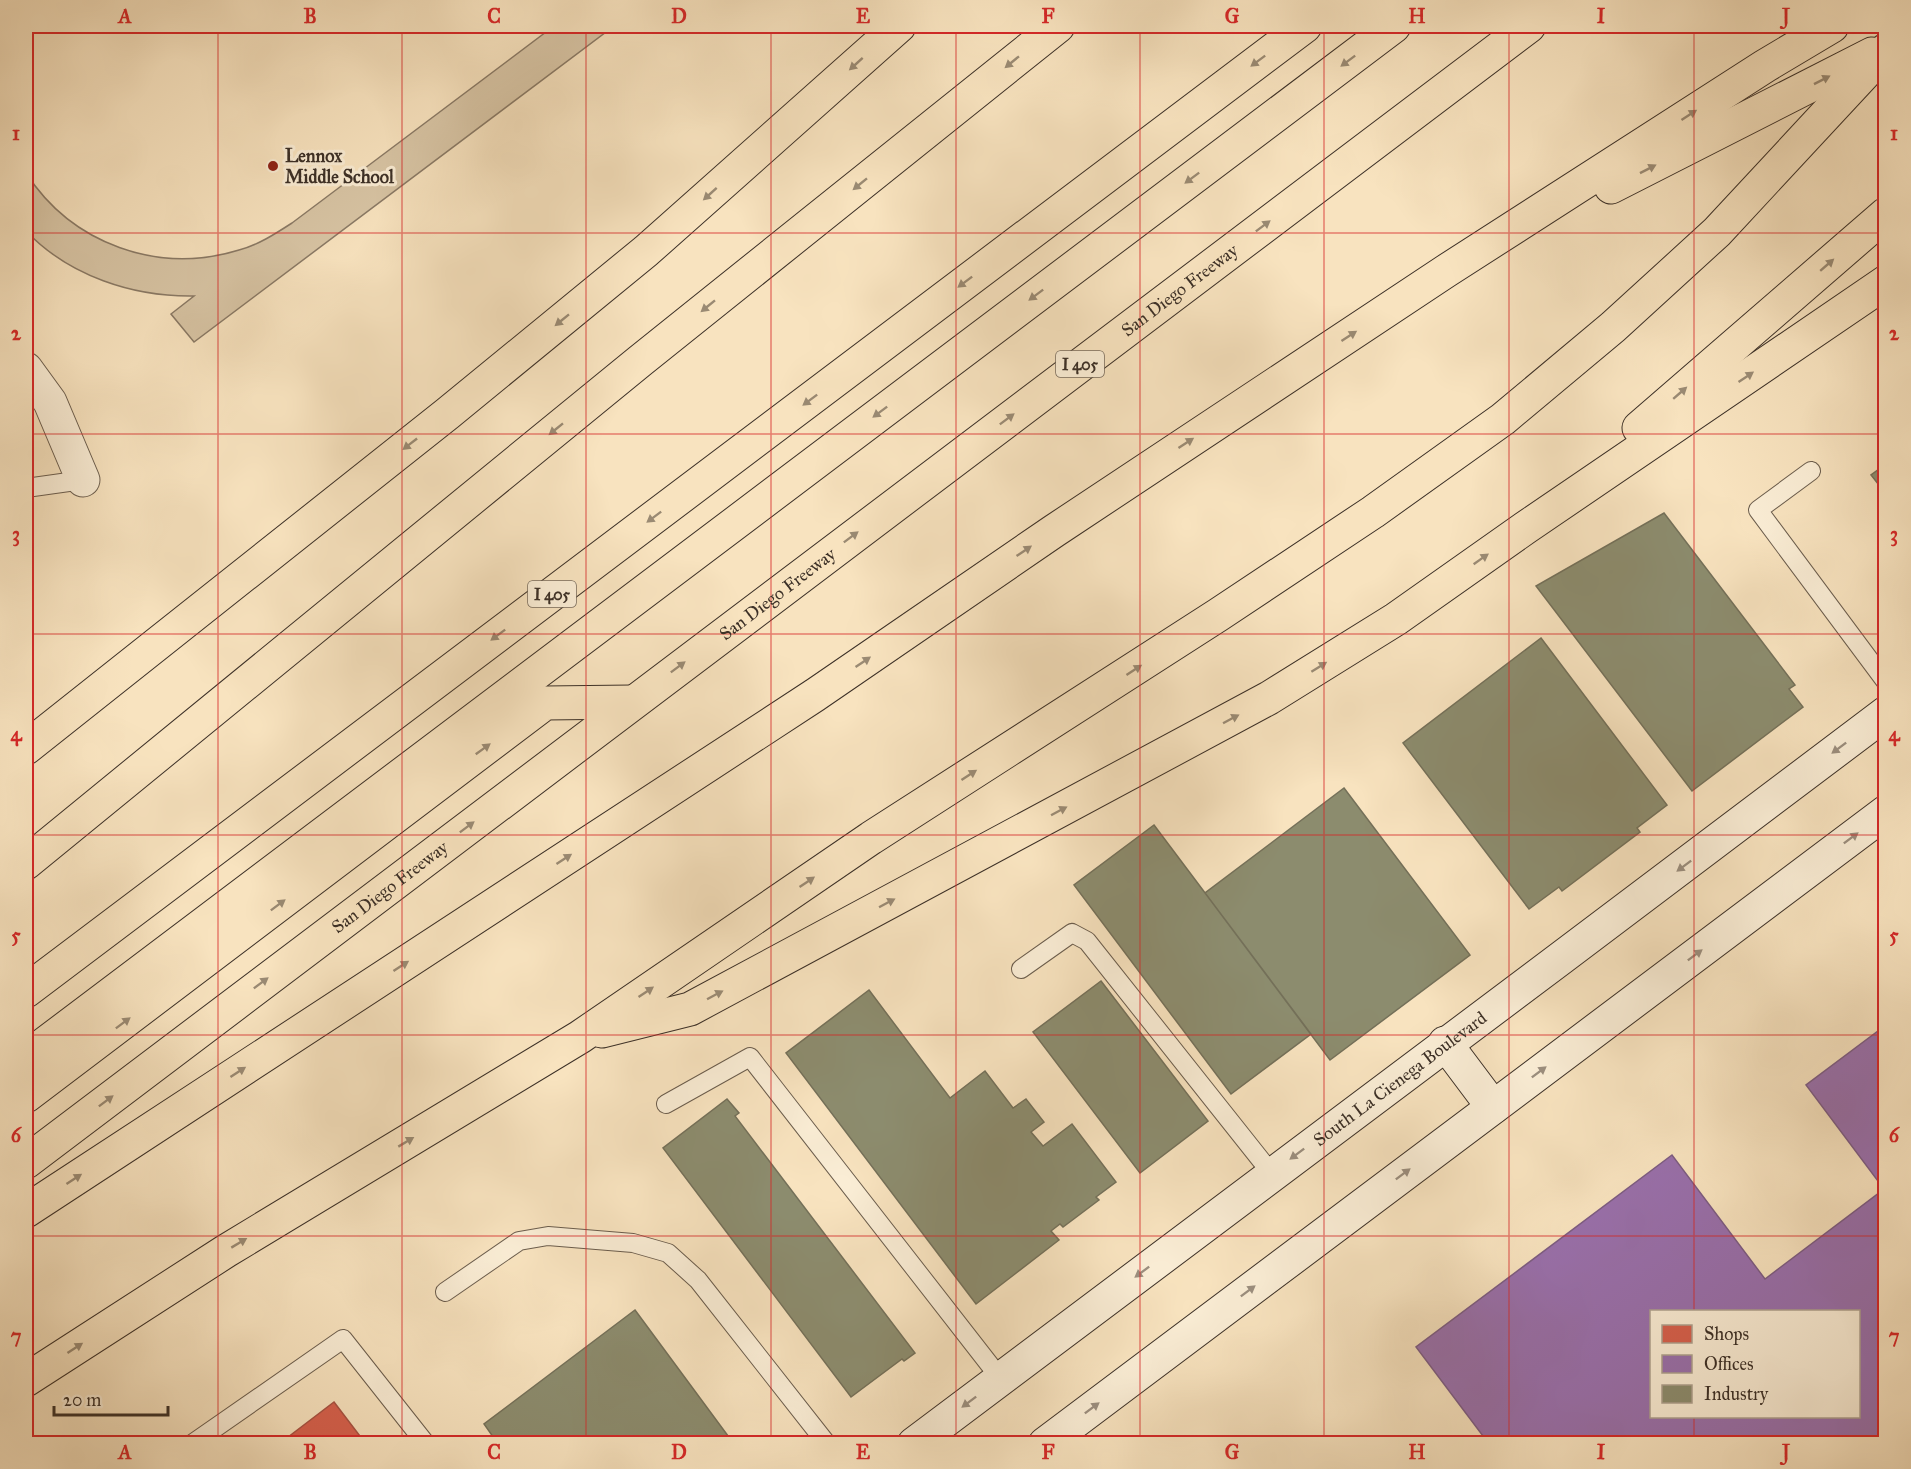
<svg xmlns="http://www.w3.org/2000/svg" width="1911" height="1469" font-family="'IM FELL Great Primer',serif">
  <rect width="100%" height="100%" fill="#f8e3bf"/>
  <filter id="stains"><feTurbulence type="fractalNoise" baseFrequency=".00333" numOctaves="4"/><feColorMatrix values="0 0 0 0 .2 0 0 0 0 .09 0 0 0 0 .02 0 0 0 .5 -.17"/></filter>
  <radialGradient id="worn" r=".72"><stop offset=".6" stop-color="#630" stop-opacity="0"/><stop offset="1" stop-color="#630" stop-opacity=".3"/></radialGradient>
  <path fill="#d8c5a5" stroke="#8a7a66" stroke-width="1.5" d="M554 26H614L194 342 171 314 194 296C133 297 69 276 26 231V173C72 244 158 275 239 250 258 245 275 234 292 223Z"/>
  <path fill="#d6604d" stroke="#a85242" stroke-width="1.5" d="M334 1402 366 1444H279Z"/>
  <path fill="#9970ab" stroke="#7d5d83" stroke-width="1.5" fill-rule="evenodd" d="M1886 1025V1444H1489L1416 1347 1672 1155 1765 1279 1884 1189 1806 1085ZM1652 1312H1858V1416H1652Z"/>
  <path fill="#8c8c6e" stroke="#747059" stroke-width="1.5" d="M1886 464V494L1871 475Z
    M1664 513 1795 685 1789 689 1803 707 1692 791 1536 586Z
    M1541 638 1667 805 1637 828 1640 832 1562 891 1559 887 1529 909 1403 743Z
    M1344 788 1470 955 1330 1060 1205 893Z
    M1154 825 1311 1034 1231 1094 1074 885Z
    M1101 981 1208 1121 1140 1173 1033 1032Z
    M869 990 950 1098 985 1071 1013 1108 1026 1099 1044 1122 1031 1132 1043 1146 1072 1124 1116 1182 1096 1197 1099 1200 1063 1227 1060 1224 1051 1231 1059 1240 976 1304 786 1053Z
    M727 1099 739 1113 735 1116 915 1353 904 1361 902 1359 851 1397 663 1148Z
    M635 1310 734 1444H498L484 1424Z"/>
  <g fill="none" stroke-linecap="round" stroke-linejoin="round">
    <g stroke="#6b5d4d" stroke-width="20">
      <path id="lane" d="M1811 471 1758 510 1886 682
        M26 488 83 480
        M1021 969 1072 933 1087 941 1272 1174
        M666 1104 750 1057 1000 1378
        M445 1292 519 1241 548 1236 633 1243 668 1253 698 1280 827 1444
        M192 1444 343 1339 426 1444"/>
    </g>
    <g stroke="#6b5d4d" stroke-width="35">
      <path id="street" d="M26 369 50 402 83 480"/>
    </g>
    <g stroke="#3c3027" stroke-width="35">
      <g id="secondary">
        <path d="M1445 1043 1493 1107"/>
        <path id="s1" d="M914 1444C1237 1200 1563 958 1886 713"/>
        <path d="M1045 1444 1886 812"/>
      </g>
    </g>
    <g stroke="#3c3027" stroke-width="35">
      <g id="highway">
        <path d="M1611 187 1872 54"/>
        <path d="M1639 428 1886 214"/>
        <path d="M26 748 447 414 646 251 899 26"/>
        <path d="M26 863 640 361 1058 26"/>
        <path d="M26 991 1305 26"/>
        <path d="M602 1031 690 1009 1269 698 1396 619 1525 528 1886 282"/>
        <path d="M26 1058 1394 26"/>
        <path d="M26 1096 545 703 632 702"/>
        <path id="s2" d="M26 1162 1529 26"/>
        <path d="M26 1211 815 695 1054 531 1446 271 1765 66 1832 26"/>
        <path d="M26 1380 226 1251 580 1037 871 838 1218 615 1373 512 1503 419 1613 327 1717 232 1886 50"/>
      </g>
    </g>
    <use href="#lane" stroke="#faedd5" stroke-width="18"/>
    <use href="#street" stroke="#faedd5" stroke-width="33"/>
    <use href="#secondary" stroke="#faedd5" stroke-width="33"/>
    <use href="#highway" stroke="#f8e3bf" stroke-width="33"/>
  </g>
  <defs><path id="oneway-solid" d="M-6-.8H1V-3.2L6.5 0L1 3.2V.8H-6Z" transform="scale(1.5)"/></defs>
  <g fill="#9a8a73">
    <use href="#oneway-solid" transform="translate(1258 61) rotate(143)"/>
    <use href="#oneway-solid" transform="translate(1348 61) rotate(143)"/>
    <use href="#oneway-solid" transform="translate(1012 62) rotate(141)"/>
    <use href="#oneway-solid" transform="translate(856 64) rotate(138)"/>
    <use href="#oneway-solid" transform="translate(1822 80) rotate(-27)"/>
    <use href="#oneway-solid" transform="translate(1689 115) rotate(-33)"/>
    <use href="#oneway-solid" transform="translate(1648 169) rotate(-27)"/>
    <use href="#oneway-solid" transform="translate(1192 178) rotate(143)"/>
    <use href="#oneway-solid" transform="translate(860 184) rotate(141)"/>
    <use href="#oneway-solid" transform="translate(710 194) rotate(138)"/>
    <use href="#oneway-solid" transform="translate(1263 226) rotate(-37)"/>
    <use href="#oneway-solid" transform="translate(1827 265) rotate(-41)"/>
    <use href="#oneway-solid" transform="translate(965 282) rotate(143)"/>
    <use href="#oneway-solid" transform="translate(1036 295) rotate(143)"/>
    <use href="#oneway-solid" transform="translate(708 306) rotate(141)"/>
    <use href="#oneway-solid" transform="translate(562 320) rotate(141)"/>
    <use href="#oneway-solid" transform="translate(1349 336) rotate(-33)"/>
    <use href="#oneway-solid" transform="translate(1746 377) rotate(-34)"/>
    <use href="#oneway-solid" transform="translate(1680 393) rotate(-41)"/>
    <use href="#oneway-solid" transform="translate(810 400) rotate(143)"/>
    <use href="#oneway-solid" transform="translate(880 412) rotate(143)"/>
    <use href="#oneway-solid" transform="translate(1007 419) rotate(-37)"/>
    <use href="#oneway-solid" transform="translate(556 429) rotate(141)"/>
    <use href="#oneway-solid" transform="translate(1186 443) rotate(-33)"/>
    <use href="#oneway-solid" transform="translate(410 444) rotate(142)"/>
    <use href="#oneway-solid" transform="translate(654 517) rotate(143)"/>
    <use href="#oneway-solid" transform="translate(851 537) rotate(-37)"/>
    <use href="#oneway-solid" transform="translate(1024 551) rotate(-34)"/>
    <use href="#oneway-solid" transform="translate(1481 559) rotate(-35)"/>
    <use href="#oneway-solid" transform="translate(498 635) rotate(143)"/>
    <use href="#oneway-solid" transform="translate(863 662) rotate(-34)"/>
    <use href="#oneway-solid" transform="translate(678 667) rotate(-37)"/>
    <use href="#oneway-solid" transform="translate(1319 667) rotate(-32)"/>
    <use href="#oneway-solid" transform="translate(1134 670) rotate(-33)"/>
    <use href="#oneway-solid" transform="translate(1231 719) rotate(-28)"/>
    <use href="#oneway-solid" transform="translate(483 749) rotate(-36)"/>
    <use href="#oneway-solid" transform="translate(969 775) rotate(-33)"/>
    <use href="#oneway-solid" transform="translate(1059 811) rotate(-28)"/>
    <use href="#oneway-solid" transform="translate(467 827) rotate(-37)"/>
    <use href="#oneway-solid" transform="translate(564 859) rotate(-33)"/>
    <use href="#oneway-solid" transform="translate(807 882) rotate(-34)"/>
    <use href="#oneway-solid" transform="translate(887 903) rotate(-28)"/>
    <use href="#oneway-solid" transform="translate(278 905) rotate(-37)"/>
    <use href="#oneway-solid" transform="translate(401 966) rotate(-33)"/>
    <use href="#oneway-solid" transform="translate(261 983) rotate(-37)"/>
    <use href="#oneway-solid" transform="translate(646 992) rotate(-34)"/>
    <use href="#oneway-solid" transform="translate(715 995) rotate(-28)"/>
    <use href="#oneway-solid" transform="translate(123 1023) rotate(-37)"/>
    <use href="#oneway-solid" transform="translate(238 1072) rotate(-33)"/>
    <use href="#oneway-solid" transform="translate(106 1101) rotate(-37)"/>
    <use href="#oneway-solid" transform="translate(406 1142) rotate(-31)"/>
    <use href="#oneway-solid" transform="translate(74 1179) rotate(-33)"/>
    <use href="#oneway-solid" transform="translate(239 1243) rotate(-31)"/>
    <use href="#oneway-solid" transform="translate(75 1348) rotate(-33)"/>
  </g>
  <g fill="#9b8e7e">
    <use href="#oneway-solid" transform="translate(1839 748) rotate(143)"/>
    <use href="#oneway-solid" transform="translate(1851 838) rotate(-37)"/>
    <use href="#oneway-solid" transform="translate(1684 866) rotate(143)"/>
    <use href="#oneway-solid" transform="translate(1695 955) rotate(-37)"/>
    <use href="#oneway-solid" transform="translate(1539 1072) rotate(-37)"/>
    <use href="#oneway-solid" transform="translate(1297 1154) rotate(143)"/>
    <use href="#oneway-solid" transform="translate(1403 1174) rotate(-37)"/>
    <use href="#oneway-solid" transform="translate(1142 1272) rotate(143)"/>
    <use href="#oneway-solid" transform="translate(1248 1291) rotate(-37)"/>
    <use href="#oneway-solid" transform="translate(969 1402) rotate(143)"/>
    <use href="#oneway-solid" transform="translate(1092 1408) rotate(-37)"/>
  </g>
  <path fill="none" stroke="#d62828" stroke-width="1.5" stroke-opacity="0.55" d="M218 26V1444M402 26V1444M586 26V1444M771 26V1444M956 26V1444M1140 26V1444M1324 26V1444M1509 26V1444M1694 26V1312M26 233H1886M26 434H1886M26 634H1886M26 835H1886M26 1035H1886M26 1236H1886M1694 1416V1444"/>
  <circle fill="#8f2418" stroke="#faedd5" stroke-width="2" cx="273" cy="166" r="6"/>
  <g text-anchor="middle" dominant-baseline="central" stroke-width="6" stroke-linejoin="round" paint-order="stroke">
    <g fill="#faedd5" stroke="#75695b" stroke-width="1.5">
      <rect x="1056" y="351" width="48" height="26" rx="4.5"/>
      <rect x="528" y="581" width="48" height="26" rx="4.5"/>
    </g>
    <g font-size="16" font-weight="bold" fill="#3c3027">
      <text x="1080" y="364">I 405</text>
      <text x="552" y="594">I 405</text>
    </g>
    <g font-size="18" font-weight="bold" fill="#3c3027" stroke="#faedd5" text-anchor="start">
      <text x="285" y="156">Lennox<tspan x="285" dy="21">Middle School</tspan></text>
    </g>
    <g font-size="18" fill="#3c3027" stroke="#faedd5">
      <text stroke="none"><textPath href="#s2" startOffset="1446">San Diego Freeway</textPath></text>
      <text stroke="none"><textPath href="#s2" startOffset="942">San Diego Freeway</textPath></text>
      <text stroke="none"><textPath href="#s2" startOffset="456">San Diego Freeway</textPath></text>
      <text stroke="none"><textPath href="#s1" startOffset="608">South La Cienega Boulevard</textPath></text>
    </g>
  </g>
  <rect width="1911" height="1469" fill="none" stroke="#f8e3bf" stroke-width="66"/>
  <rect x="1650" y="1310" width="210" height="108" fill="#faedd5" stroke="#aea18f" stroke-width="1.5"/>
  <rect x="1662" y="1325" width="30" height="18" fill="#d6604d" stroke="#aea18f" stroke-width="1.5"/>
  <text x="1704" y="1340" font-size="18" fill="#3c3027">Shops</text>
  <rect x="1662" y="1355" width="30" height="18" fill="#9970ab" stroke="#aea18f" stroke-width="1.5"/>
  <text x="1704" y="1370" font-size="18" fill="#3c3027">Offices</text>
  <rect x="1662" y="1385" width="30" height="18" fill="#8c8c6e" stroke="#aea18f" stroke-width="1.5"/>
  <text x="1704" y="1400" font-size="18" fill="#3c3027">Industry</text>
  <path d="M54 1406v9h114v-9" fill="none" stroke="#3c3027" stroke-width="3"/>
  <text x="63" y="1406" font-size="18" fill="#3c3027" stroke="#faedd5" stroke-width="4.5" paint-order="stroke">20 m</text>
  <rect x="33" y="33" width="1845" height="1403" fill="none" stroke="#d62828" stroke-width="2"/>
  <g font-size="20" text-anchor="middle" font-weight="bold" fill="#d62828">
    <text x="125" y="23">A</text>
    <text x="310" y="23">B</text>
    <text x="494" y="23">C</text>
    <text x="679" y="23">D</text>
    <text x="863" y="23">E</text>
    <text x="1048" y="23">F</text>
    <text x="1232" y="23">G</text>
    <text x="1417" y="23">H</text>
    <text x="1601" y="23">I</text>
    <text x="1786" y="23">J</text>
    <text x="16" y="140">1</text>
    <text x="1894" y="140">1</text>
    <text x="16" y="340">2</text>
    <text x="1894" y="340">2</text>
    <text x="16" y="541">3</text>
    <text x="1894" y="541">3</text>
    <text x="16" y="741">4</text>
    <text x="1894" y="741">4</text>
    <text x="16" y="942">5</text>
    <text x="1894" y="942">5</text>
    <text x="16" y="1142">6</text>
    <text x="1894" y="1142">6</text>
    <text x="16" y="1343">7</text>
    <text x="1894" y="1343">7</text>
    <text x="125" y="1459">A</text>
    <text x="310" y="1459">B</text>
    <text x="494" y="1459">C</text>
    <text x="679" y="1459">D</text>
    <text x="863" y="1459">E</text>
    <text x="1048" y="1459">F</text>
    <text x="1232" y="1459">G</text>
    <text x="1417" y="1459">H</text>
    <text x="1601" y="1459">I</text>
    <text x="1786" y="1459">J</text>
  </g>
  <rect width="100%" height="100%" filter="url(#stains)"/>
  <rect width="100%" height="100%" fill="url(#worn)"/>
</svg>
